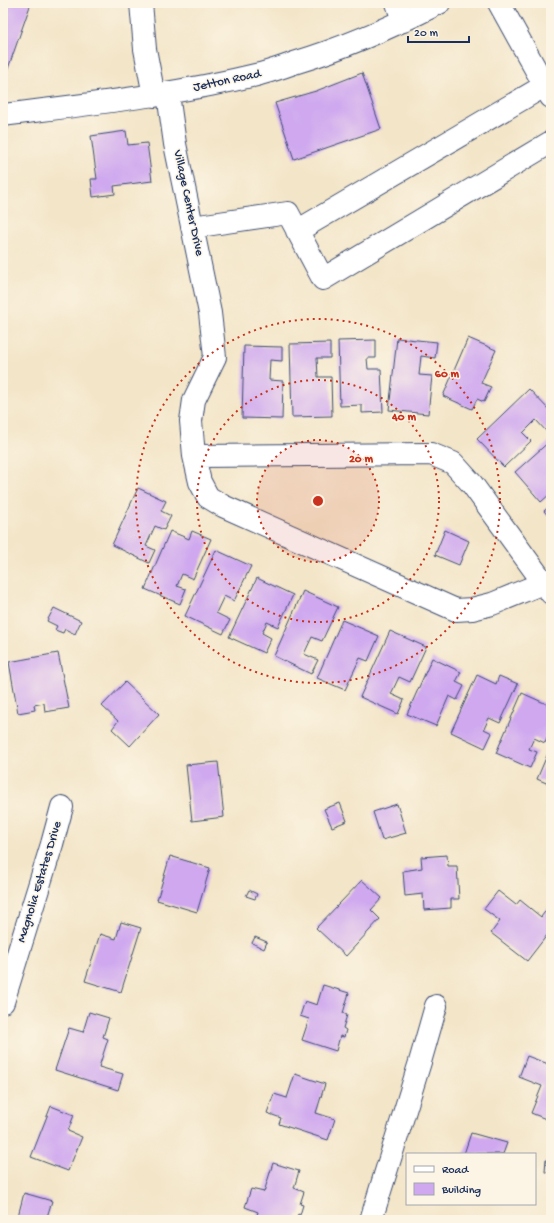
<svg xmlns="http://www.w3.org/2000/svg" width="554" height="1223" font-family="'Gochi Hand',sans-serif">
  <rect width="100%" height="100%" fill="#fcf5e5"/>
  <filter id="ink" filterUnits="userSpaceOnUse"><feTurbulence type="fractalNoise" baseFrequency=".025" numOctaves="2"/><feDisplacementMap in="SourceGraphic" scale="8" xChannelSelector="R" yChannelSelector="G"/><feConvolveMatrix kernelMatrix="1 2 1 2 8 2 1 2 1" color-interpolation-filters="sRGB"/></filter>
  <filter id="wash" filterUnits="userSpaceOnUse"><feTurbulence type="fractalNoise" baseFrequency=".012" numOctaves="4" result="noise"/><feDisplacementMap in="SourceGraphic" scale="16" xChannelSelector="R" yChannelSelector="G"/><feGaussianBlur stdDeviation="0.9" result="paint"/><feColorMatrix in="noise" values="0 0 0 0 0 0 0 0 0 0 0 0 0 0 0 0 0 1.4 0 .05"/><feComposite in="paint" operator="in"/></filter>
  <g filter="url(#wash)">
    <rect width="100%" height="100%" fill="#f3e5c8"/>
    <g id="blocks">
      <path fill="#cfa8ef" d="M3 3H31L5 77 3 76Z
        M362 73 381 129 294 159 275 103 316 91Z
        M126 131 128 145 147 143 152 181 114 186 115 194 93 197 91 179H97L91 136Z
        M397 338 437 342 435 358 421 356 419 375 432 376 428 414 389 410Z
        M468 338 496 350 481 383 491 387 484 402 477 399 472 409 443 396Z
        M376 340V358H367L368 369H381L383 412 362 413V405L340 406 338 341Z
        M330 343V358H317L318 377H331L332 416 292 417 290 344Z
        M244 346 282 347V361L270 360 269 380 283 381 282 419 242 418Z
        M529 389 551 412V428L547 432 536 420 523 433 531 441 504 467 477 439Z
        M551 440V493L541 502 515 472Z
        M138 488 166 501 161 511 171 516 164 530 155 526 146 546 155 550 149 563 112 545Z
        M551 505V519L544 511Z
        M445 530 469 541 459 565 435 555Z
        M170 531 189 539 192 531 211 539 193 579 182 574 177 586 186 589 180 604 145 589Z
        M216 550 251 566 234 601 224 596 216 613 230 620 223 634 185 616Z
        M257 578 293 595 278 627 267 622 262 633 271 638 264 653 229 637Z
        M303 591 338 607 322 641 312 637 304 654 318 660 311 674 274 656Z
        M54 608 81 621 75 634 65 629 63 633 55 630 57 626 47 621Z
        M342 620 379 636 368 661 360 658 345 690 317 678Z
        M390 631 426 647 410 682 399 677 391 694 404 700 398 714 360 697Z
        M58 653 69 708 45 712 44 703 34 705 35 710 18 713 9 662Z
        M432 658 461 672 456 682 464 686 457 700 449 696 436 726 407 714Z
        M477 675 496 684 499 676 518 684 500 723 489 718 484 729 492 733 485 748 451 732Z
        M125 682 159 714 130 746 112 729 118 721 102 706Z
        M522 693 551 706V729L545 743 534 738 529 749 537 752 530 768 496 753Z
        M551 746V785L537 779Z
        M218 762 224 817 192 821 186 765Z
        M340 803 347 821 332 827 324 809Z
        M397 804 406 833 382 840 373 812Z
        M447 855 448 866H457L459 899H451V908L424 910 423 894 405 896 403 871 422 868 421 857Z
        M170 856 210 868 197 912 157 900Z
        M362 880 382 898 371 910 380 919 346 956 316 928Z
        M249 890 257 894 255 899 246 896Z
        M498 891 516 905 520 900 541 917 551 904V930L527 961 491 933 500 921 484 909Z
        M121 922 141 928 121 992 85 981 100 934 116 939Z
        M255 937 267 942 264 949 252 943Z
        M323 985 349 993 343 1013 347 1015 343 1028 346 1030 344 1037 340 1036 336 1051 302 1040 309 1019 300 1016 305 1001 317 1005Z
        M89 1012 109 1018 103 1037 108 1039 99 1067 123 1074 118 1090 55 1070 69 1028 83 1032Z
        M527 1056 551 1065V1121L531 1113 542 1086 519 1077Z
        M295 1074 325 1084 316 1113 335 1119 328 1140 279 1124 281 1118 267 1113 274 1094 287 1098Z
        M51 1106 74 1115 68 1131 82 1137 68 1171 31 1157Z
        M471 1133 507 1143 503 1154H464Z
        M546 1160 551 1161V1173L545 1172Z
        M273 1163 299 1171 294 1188 304 1192 300 1204 303 1205 300 1215 298 1214 296 1220H255L258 1212 245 1207 251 1189 264 1192Z
        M24 1193 52 1201 46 1220H17Z"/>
    </g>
  </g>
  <g filter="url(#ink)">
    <use href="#blocks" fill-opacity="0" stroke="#3b4a6e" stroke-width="1"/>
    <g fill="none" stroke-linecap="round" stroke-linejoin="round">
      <g stroke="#3b4a6e" stroke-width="24">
        <path id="minor" d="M141 3 145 49 154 96
          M397 3 403 21
          M499 3 551 97
          M168 94 175 144 210 313 215 357 194 400 191 421 194 456 431 454 453 463 472 484 551 593
          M3 115C89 104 175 95 260 74 271 71 283 67 294 63 344 48 392 27 439 3
          M192 227 288 213 323 279 551 142
          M297 231 551 82
          M194 456 200 482 208 497 223 506 456 610 472 609 492 604 543 583
          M3 1002 52 844 62 807
          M371 1220 420 1062 436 1006"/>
      </g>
      <use href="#minor" stroke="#fff" stroke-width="22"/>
    </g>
  </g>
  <circle cx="318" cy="501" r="61" fill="#c8321e" fill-opacity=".12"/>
  <g fill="none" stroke="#c8321e" stroke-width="2" stroke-dasharray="2 4">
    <circle cx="318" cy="501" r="61"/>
    <circle cx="318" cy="501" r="121"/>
    <circle cx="318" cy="501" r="182"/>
  </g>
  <g text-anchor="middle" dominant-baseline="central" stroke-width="3" stroke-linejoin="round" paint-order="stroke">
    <g font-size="13" fill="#1b2f5e" stroke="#fcf5e5">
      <text transform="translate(227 81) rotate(-12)">Jetton Road</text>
      <text transform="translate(188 203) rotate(78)">Village Center Drive</text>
      <text transform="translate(40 882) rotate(-73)">Magnolia Estates Drive</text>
    </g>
  </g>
  <circle cx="318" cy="501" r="6" fill="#c8321e" stroke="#fcf5e5" stroke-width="2"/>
  <g font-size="12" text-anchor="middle" font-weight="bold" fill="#c8321e" stroke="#fcf5e5" stroke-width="3" stroke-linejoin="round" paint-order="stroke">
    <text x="447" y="377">60 m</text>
    <text x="404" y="420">40 m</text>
    <text x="361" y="462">20 m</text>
  </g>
  <rect width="554" height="1223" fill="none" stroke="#fcf5e5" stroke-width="16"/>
  <rect x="406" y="1153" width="130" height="52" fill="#fcf5e5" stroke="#a2a6af"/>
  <rect x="414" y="1166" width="20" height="6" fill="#ffffff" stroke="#a2a6af"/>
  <text x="442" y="1173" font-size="12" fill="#1b2f5e">Road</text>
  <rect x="414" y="1183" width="20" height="12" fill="#cfa8ef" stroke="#a2a6af"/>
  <text x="442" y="1193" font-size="12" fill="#1b2f5e">Building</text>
  <path d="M408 36v6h61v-6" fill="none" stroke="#1b2f5e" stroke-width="2"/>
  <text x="414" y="36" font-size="12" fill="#1b2f5e" stroke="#fcf5e5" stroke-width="3" paint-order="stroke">20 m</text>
</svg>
